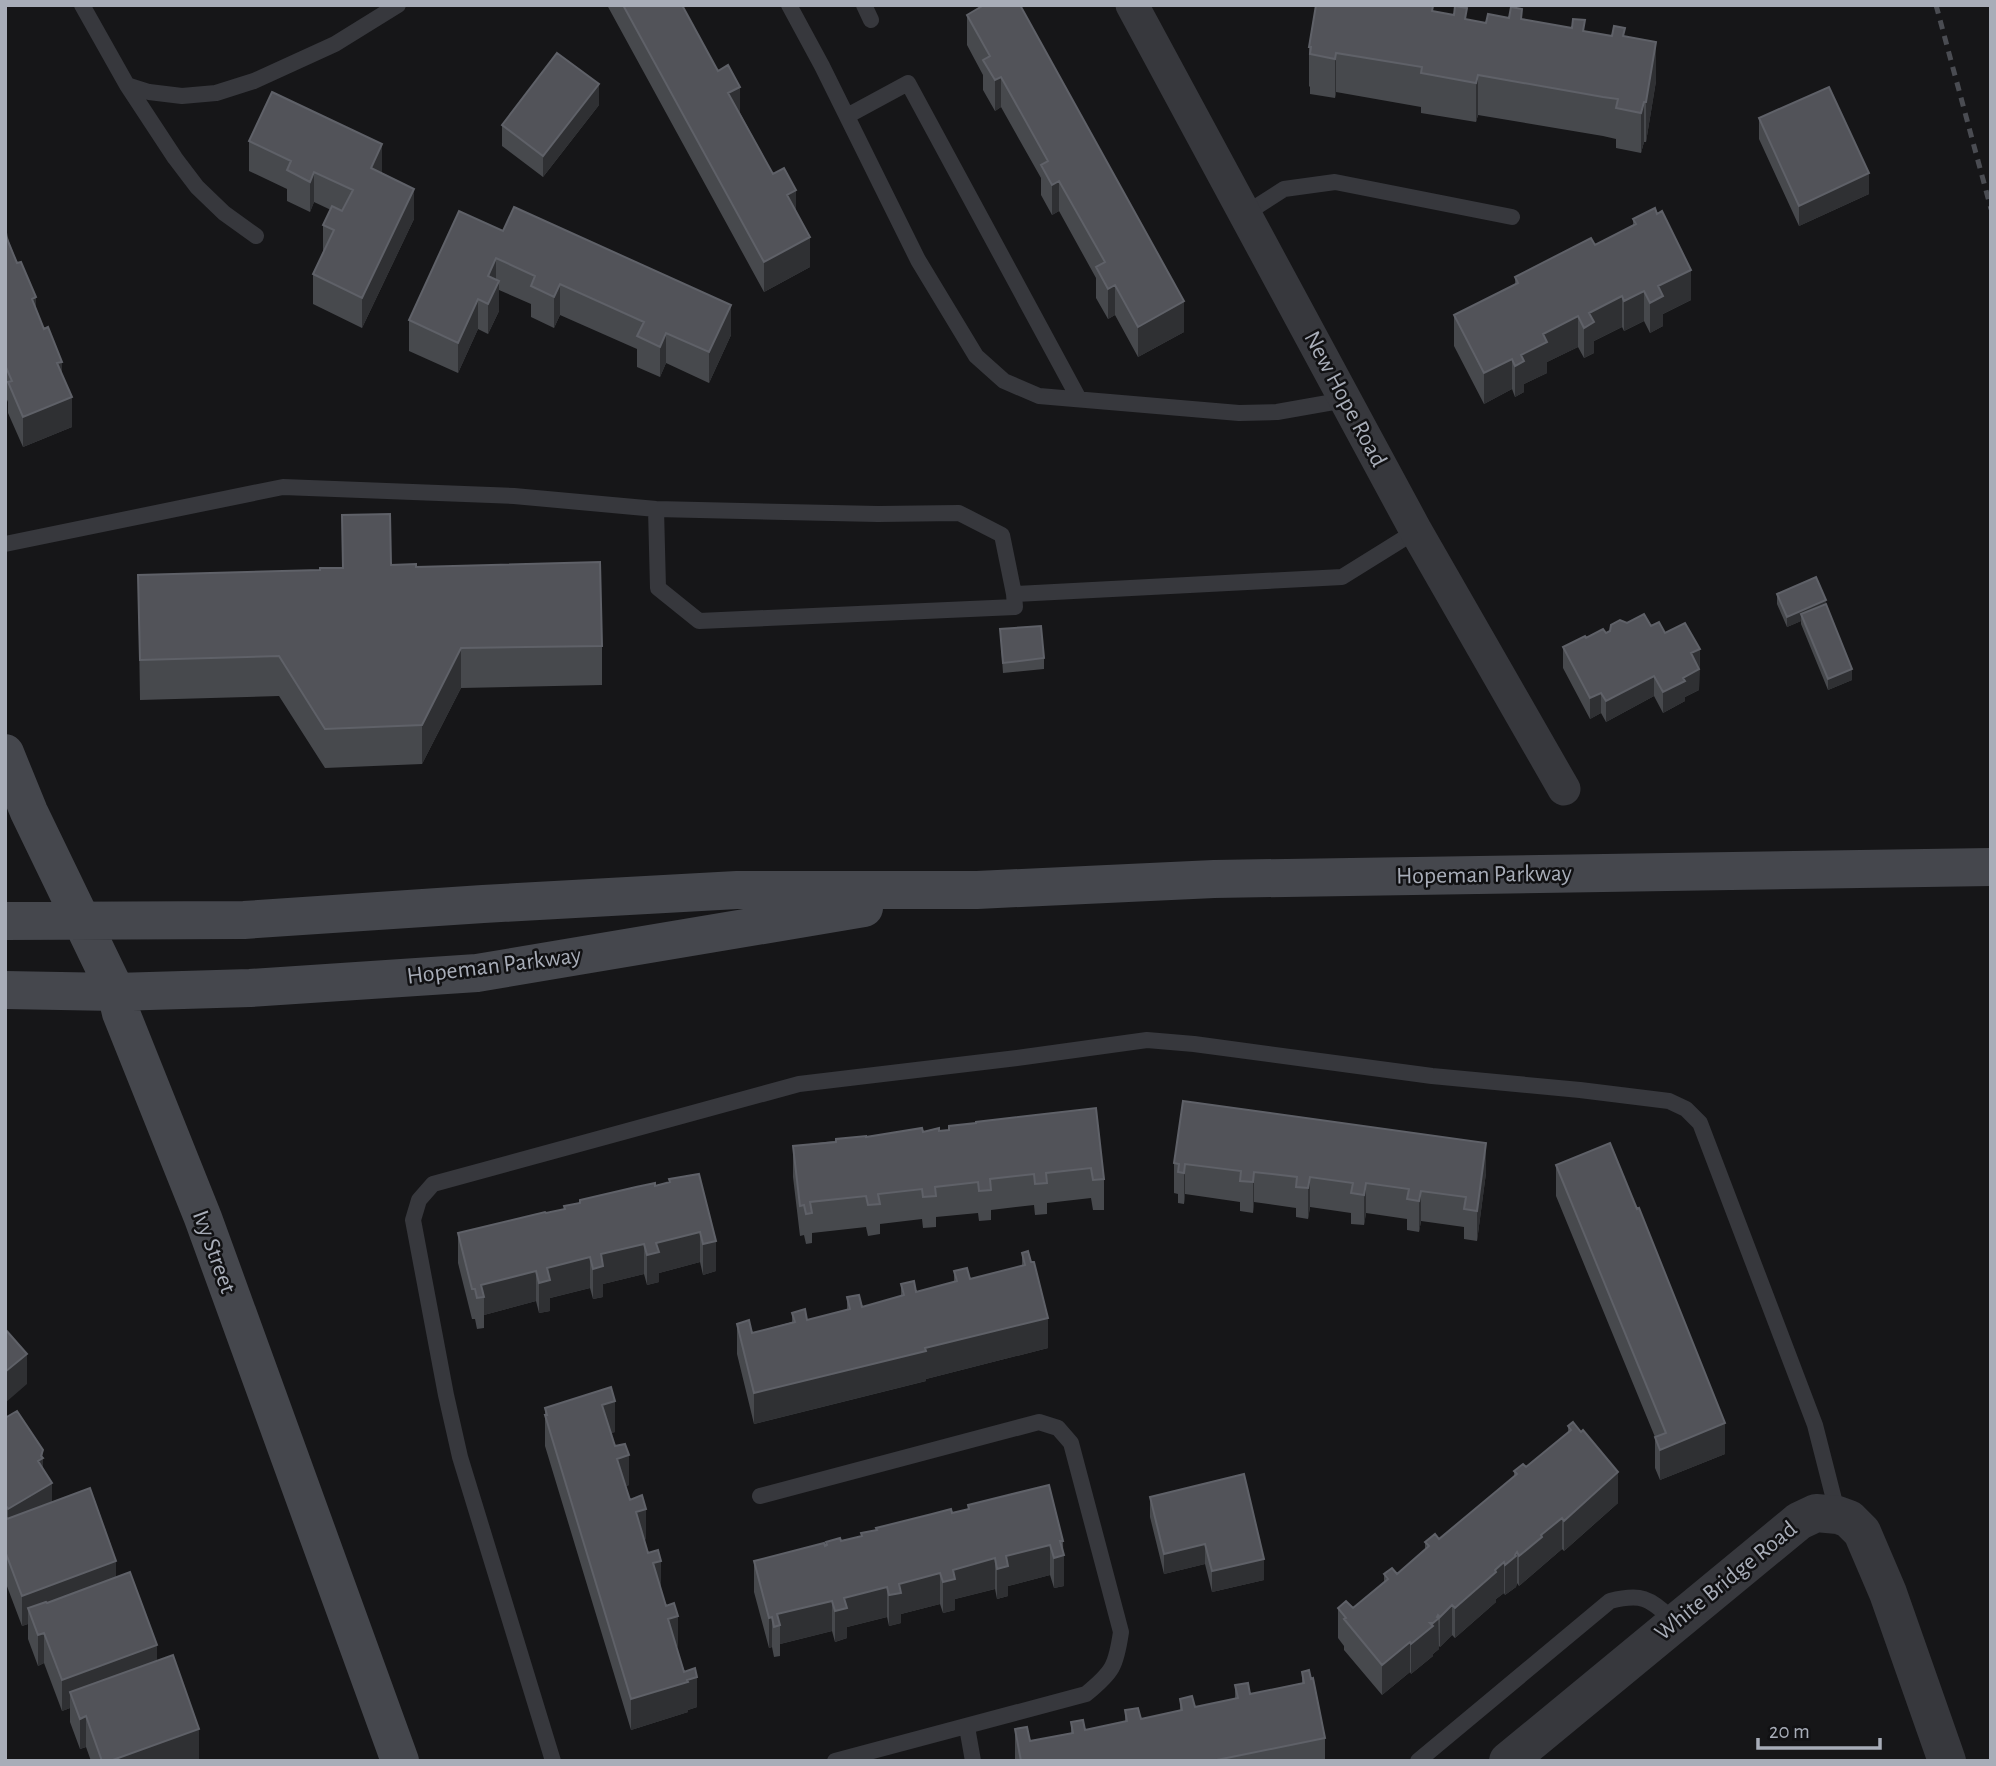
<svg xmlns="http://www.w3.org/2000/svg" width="1996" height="1766" font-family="'Alegreya Sans',sans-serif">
  <rect width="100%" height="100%" fill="#161618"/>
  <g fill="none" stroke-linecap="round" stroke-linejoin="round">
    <path stroke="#37383d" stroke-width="16" d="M82 5 127 85 175 158 197 187 224 213 256 236
      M789 5 822 66 918 260 976 356 1004 381 1039 396 1239 413 1277 412 1345 400
      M864 5 871 20
      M127 85 149 92 182 96 216 93 254 81 335 44 398 5
      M847 116 908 83 1079 399
      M1245 214 1284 189 1335 182 1512 217
      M5 544 283 487 514 496 656 509 878 514 959 513 1002 535 1014 594 1015 607 699 621 658 588 656 509
      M1014 594 1342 577 1416 531
      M760 1496 1039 1422 1058 1428 1071 1443 1121 1632C1116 1666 1113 1672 1086 1694L835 1761
      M967 1727 973 1761
      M553 1761 460 1457 446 1395 413 1220 419 1200 433 1184 799 1084 1017 1058 1147 1040 1194 1044 1432 1076 1580 1090 1669 1101 1686 1109 1700 1123 1815 1425 1838 1515
      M1418 1761 1610 1601C1645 1592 1650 1600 1676 1622"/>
    <path stroke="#37383d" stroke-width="33" d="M1132 5 1416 531 1564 789"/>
    <path stroke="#37383d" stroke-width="38" d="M1508 1761 1799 1521 1816 1513 1838 1515 1849 1519 1862 1532 1888 1593 1947 1761"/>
    <path stroke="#45474d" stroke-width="38" d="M5 753 29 812 116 992 121 1013 203 1218 400 1761
      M5 921 244 920 483 904 737 890H977L1214 879 1991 867
      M5 990 116 992 250 988 477 973 864 908"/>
    <path stroke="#4a4c52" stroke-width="5" stroke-dasharray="9 7" stroke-linecap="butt" d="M1936 5 1991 209"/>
  </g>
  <path fill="#47494d" d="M607 5H684V9L740 113 773 174 796 211 810 267 764 292Z
    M1433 11 1467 20 1486 23 1509 18 1522 19 1612 36H1625L1656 81 1646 142H1644L1641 153 1616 148V139L1603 136 1478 115 1476 122 1421 113V107L1336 92 1335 98 1310 94V87L1309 86V47Z
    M967 15 1184 332 1138 357 1115 315 1108 319 1096 298V278L1059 211 1052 215 1041 195V178L1001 107 995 111 983 90V75L967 45Z
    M599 105 543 177 502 146V125Z
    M1759 118 1869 194 1799 226 1759 139Z
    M249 141 382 173 414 219 362 328 313 304V274L323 252V225L331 210 314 202 310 212 287 201V189L249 171Z
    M459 211 731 335 709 383 666 363 660 377 637 367V349L560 315 554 328 531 317V304L499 290V311L488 334 478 329 458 373 409 351V320Z
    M1633 219 1691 300 1663 314V326L1650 333 1644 321 1624 331 1622 327 1594 341V353L1584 358 1578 347 1547 362V373L1524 384V392L1515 397 1512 389 1484 404 1454 346V315L1515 284V277L1595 245 1633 225Z
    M5 223 9 242 62 374 72 427 23 447 8 413V402L5 395Z
    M342 515 391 565 416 567 602 646V685L461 688 422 764 325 768 279 696 140 700 138 575 320 570 343 568Z
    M1777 594 1826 606 1852 680 1828 690 1801 624V621L1787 627 1777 604Z
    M1627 623 1651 626 1700 649 1699 690 1685 697V701L1663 713 1654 696 1606 722 1601 713 1590 719 1563 668V647L1586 638 1606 633Z
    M1000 629 1044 658V669L1003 673Z
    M1096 1108 1104 1179V1210H1093L1091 1198 1047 1203V1214L1035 1215 1034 1205 991 1210V1220L979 1221 978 1213 936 1217V1227L923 1228 922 1219 880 1224V1234L868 1236 866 1227 812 1233V1243L806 1244 804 1235 800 1236 793 1177V1146L866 1137 949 1130V1126Z
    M1174 1163 1486 1173 1477 1241 1464 1239V1227L1421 1221 1419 1232 1407 1230V1219L1366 1213 1364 1225 1351 1224V1213L1310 1207 1308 1219 1296 1217V1208L1254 1202 1253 1213 1240 1211V1202L1185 1194 1184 1204 1178 1203V1194L1174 1193Z
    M1556 1165 1725 1454 1660 1480 1655 1468V1437L1556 1196Z
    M699 1174 716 1271 703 1275 700 1262 659 1273V1282L647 1285 644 1274 603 1284V1297L593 1299 590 1288 550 1298V1311L539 1313 536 1301 484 1315V1328L477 1329 475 1319H472L458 1263V1233L564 1209V1206L669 1183V1179Z
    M1022 1253 1048 1348 926 1379V1381L754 1424 737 1354V1324L752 1333 792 1322V1313L807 1320 847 1310V1297L862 1307 901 1296V1284L916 1292 954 1282V1271L970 1279 1022 1266Z
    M545 1408 615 1432 611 1433 629 1485 626 1486 630 1500 646 1539 644 1540 678 1646 676 1647 697 1707 688 1710V1712L631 1730 545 1446Z
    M5 1418 43 1468 52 1502 116 1578 157 1660 199 1759 195 1761H91L86 1747 80 1749 70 1722V1708L62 1711 44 1663 38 1666 28 1639V1624L22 1626 5 1581Z
    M1568 1426 1618 1503 1564 1551 1562 1549 1519 1586 1517 1583 1516 1587 1505 1595 1504 1593 1496 1599V1602L1455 1638 1452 1635 1440 1647 1439 1646V1649L1433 1654V1656L1411 1674 1410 1672 1382 1695 1344 1650V1646L1338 1638V1608H1353L1384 1582V1574H1397L1425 1549V1542L1439 1539 1514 1477V1471L1526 1467 1568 1433Z
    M1150 1497 1264 1580 1212 1592 1205 1564 1164 1574 1150 1517Z
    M968 1505 1063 1541 1064 1586 1054 1588 1050 1575 1008 1586V1596L997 1599 995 1589 955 1599V1610L943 1613 940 1604 901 1614V1623L889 1626 887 1617 847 1627V1638L835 1642 832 1631 780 1644V1656L774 1657 772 1647 769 1648 754 1592V1561L826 1545V1542L841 1541 861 1536 876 1530V1528L952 1513 968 1509Z
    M1302 1672 1325 1738V1761H1015V1729L1030 1741 1071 1733V1722L1085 1730 1125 1722V1710L1141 1719 1180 1711V1699L1195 1707 1235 1699V1685L1250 1694 1302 1683Z"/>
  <path fill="#2f3033" d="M1656 42V81L1646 142V102Z
    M1336 53V92L1335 98V59Z
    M1478 75V115L1476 122V83Z
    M1001 77V107L995 111V80Z
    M599 84V105L543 177V156Z
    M740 87V117L728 93Z
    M1644 102V142L1641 153V113Z
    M382 144V175L371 168Z
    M314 172V202L310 212V182Z
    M1869 173V194L1799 226V206Z
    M1059 181V211L1052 215V185Z
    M414 189V219L362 328V298Z
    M796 190V220L787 195Z
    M810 237V267L764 292V262Z
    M496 258V287L499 281V311L488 334V276Z
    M1691 270V300L1663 314V326L1650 333V303L1658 286Z
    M560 284V315L554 328V297Z
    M1115 285V315L1108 319V289Z
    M1644 291V321L1624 331V301Z
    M1622 296V327L1594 341V353L1584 358V328L1589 313Z
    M36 297V327L32 299Z
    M478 299V329L458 373V343Z
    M1184 301V332L1138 357V327Z
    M731 305V335L709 383V352Z
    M1578 316V347L1547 362V373L1524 384V392L1515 397V366L1521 355 1543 334Z
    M666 333V363L660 377V347Z
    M1512 359V389L1484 404V373Z
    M62 362V392L57 363Z
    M72 397V427L23 447V417Z
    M1826 600V610L1801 614V621L1787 627V617Z
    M461 648V688L422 764V725Z
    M1700 649 1699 690 1685 697V701L1663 713V692L1683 678 1691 653Z
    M1852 669V680L1828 690V679Z
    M1654 676V696L1606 722V701Z
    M1601 693V713L1590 719V698Z
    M1486 1143V1173L1477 1241V1211Z
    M1185 1164V1194L1184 1204V1173Z
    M1254 1172V1202L1253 1213V1182Z
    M1310 1177V1207L1308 1219V1188Z
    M1366 1183V1213L1364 1225V1195Z
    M1421 1191V1221L1419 1232V1201Z
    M700 1232V1262L659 1273V1282L647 1285V1255L656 1243Z
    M716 1241V1271L703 1275V1244Z
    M644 1244V1274L603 1284V1297L593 1299V1269L601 1254Z
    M590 1257V1288L550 1298V1311L539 1313V1283L547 1268Z
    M536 1271V1301L484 1315V1297L481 1285Z
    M1048 1318V1348L926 1379V1381L754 1424V1393L925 1348Z
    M27 1354V1384L5 1403V1372Z
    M615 1401V1432L602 1436V1405Z
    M1725 1423V1454L1660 1480V1450Z
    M43 1450V1479L38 1461Z
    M629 1455V1485L617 1489V1459Z
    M1618 1472V1503L1564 1551V1521Z
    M52 1483V1504L8 1530V1509Z
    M646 1509V1539L636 1542V1512Z
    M1562 1518V1549L1519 1586V1556L1541 1535Z
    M1205 1544V1564L1164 1574V1554Z
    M1050 1545V1575L1008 1586V1596L997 1599V1569L1006 1556Z
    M1517 1552V1583L1516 1587 1505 1595V1565Z
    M1064 1555V1586L1054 1588V1558Z
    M995 1558V1589L955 1599V1610L943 1613V1582L953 1570Z
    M1264 1559V1580L1212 1592V1571Z
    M116 1561V1591L28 1608V1624L22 1626V1596Z
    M661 1561V1591L653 1563Z
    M1504 1562V1593L1496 1599V1602L1455 1638V1608Z
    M940 1573V1604L901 1614V1623L889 1626V1595L899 1584Z
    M887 1587V1617L847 1627V1638L835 1642V1611L844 1598Z
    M832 1601V1631L780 1644V1625L777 1614Z
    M1452 1605V1635L1440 1647V1617Z
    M1438 1615 1439 1649 1433 1654V1623Z
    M678 1616V1646L668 1649V1619Z
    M772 1617V1647L769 1648V1618Z
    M1433 1626V1656L1411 1674V1644Z
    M44 1633V1663L38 1666V1635Z
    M1410 1642V1672L1382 1695V1665Z
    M157 1645V1675L70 1692V1708L62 1711V1680Z
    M697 1677V1707L688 1710V1712L631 1730V1699Z
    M86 1716V1747L80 1749V1719Z
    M199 1729V1759L195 1761H110Z"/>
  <path fill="#525359" stroke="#5f6168" stroke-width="2" d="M623 5H682L718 71 728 65 740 87 728 93 773 174 784 168 796 190 787 195 810 237 764 262Z
    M984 5H1020L1184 301 1138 327 1115 285 1108 289 1096 267 1105 262 1059 181 1052 185 1041 165 1048 161 1001 77 995 80 983 60 990 56 967 15Z
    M1316 5H1432L1433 6 1432 11 1454 15 1455 6 1467 8 1465 19 1486 23 1488 14 1509 18 1511 7 1522 9 1521 19 1572 28 1573 19 1585 20 1583 31 1612 36 1614 26 1625 28 1623 36 1656 42 1646 102H1644L1641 113 1616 108 1618 99 1603 97 1478 75 1476 83 1421 73 1422 67 1336 53 1335 59 1310 54 1311 47H1309Z
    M557 53 599 84 543 156 502 125Z
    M1829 87 1869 173 1799 206 1759 118Z
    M272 92 382 144 371 168 414 189 362 298 313 274 334 230 323 225 332 206 342 211 353 190 314 172 310 182 287 170 291 161 249 141Z
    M514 207 731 305 709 352 666 333 660 347 637 336 644 322 560 284 554 297 531 286 535 276 496 258 488 276 499 281 488 304 478 299 458 343 409 320 459 211 503 231Z
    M1655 208 1657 214 1662 211 1691 270 1658 286 1663 296 1650 303 1644 291 1624 301 1622 296 1589 313 1594 322 1584 328 1578 316 1543 334 1547 342 1521 355 1524 361 1515 366 1512 359 1484 373 1454 315 1518 283 1515 277 1591 238 1595 245 1636 224 1633 219Z
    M5 234 17 263 21 262 36 297 32 299 44 329 48 327 62 362 57 363 72 397 23 417 8 382 12 381 5 365Z
    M390 514 391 565 416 564V567L600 562 602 646 461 648 422 725 325 729 279 656 140 660 138 575 320 570V568H343L342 515Z
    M1816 577 1826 600 1787 617 1777 594Z
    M1826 604 1852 669 1828 679 1801 614Z
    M1644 614 1651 626 1659 622 1665 633 1685 623 1700 649 1691 653 1699 669 1683 678 1685 681 1663 692 1654 676 1606 701 1601 693 1590 698 1563 647 1585 636 1586 638 1603 629 1606 633 1610 631 1611 625 1620 620 1627 623Z
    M1041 626 1044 658 1003 663 1000 629Z
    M1183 1101 1486 1143 1477 1211 1464 1209 1466 1197 1421 1191 1419 1201 1407 1199 1409 1189 1366 1183 1364 1195 1351 1193 1353 1183 1310 1177 1308 1188 1296 1187 1297 1177 1254 1172 1253 1182 1240 1181 1241 1171 1185 1164 1184 1173 1178 1172 1179 1164 1174 1163Z
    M1096 1108 1104 1179 1093 1180 1091 1168 1046 1173 1047 1183 1035 1184 1034 1174 990 1179 991 1190 979 1191 978 1182 935 1187 936 1196 923 1197 922 1189 878 1194 880 1204 868 1205 866 1196 810 1202 812 1213 806 1214 804 1205 800 1206 793 1146 836 1142V1139L866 1136V1137L922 1128 923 1132 939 1128V1131L949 1130V1126L976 1123V1122Z
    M1610 1143 1637 1209 1639 1208 1725 1423 1660 1450 1655 1437 1666 1433 1556 1165Z
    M699 1174 716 1241 703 1244 700 1232 656 1243 659 1252 647 1255 644 1244 601 1254 603 1266 593 1269 590 1257 547 1268 550 1280 539 1283 536 1271 481 1285 484 1297 477 1298 475 1289H472L458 1233 545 1212 546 1213 565 1209 564 1206 580 1203V1200L636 1187 655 1183V1186L670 1182 669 1179Z
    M1028 1251 1031 1262H1034L1048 1318 925 1348 926 1351 754 1393 737 1324 749 1320 752 1333 795 1322 792 1313 805 1309 807 1320 850 1309 847 1297 859 1295 862 1307 904 1295 901 1284 914 1281 916 1292 957 1281 954 1271 967 1268 970 1279 1025 1265 1022 1253Z
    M5 1329 27 1354 5 1372Z
    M611 1387 615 1401 602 1405 615 1446 625 1444 629 1455 617 1459 630 1500 642 1495 646 1509 636 1512 648 1553 658 1550 661 1561 653 1563 666 1606 674 1603 678 1616 668 1619 684 1672 695 1668 697 1677 687 1680 688 1682 631 1699 545 1415H547L545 1408Z
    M17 1411 43 1450 41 1456 43 1458 38 1461 52 1483 8 1509 5 1504V1418Z
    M1573 1422 1581 1432 1583 1430 1618 1472 1564 1521 1562 1518 1541 1535 1542 1537 1519 1556 1517 1552 1515 1555 1516 1556 1505 1565 1504 1562 1495 1570 1496 1572 1455 1608 1452 1605 1440 1617 1438 1615 1437 1617 1439 1618 1433 1623H1430L1433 1626 1411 1644 1410 1642 1382 1665 1344 1619 1346 1618 1338 1608 1346 1601 1353 1608 1388 1579 1384 1574 1392 1568 1397 1574 1429 1546 1425 1542 1435 1534 1439 1539 1517 1474 1514 1471 1523 1464 1526 1467 1571 1430 1568 1426Z
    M1244 1474 1264 1559 1212 1571 1205 1544 1164 1554 1150 1497Z
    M1049 1485 1063 1541H1060L1064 1555 1054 1558 1050 1545 1006 1556 1008 1566 997 1569 995 1558 953 1570 955 1579 943 1582 940 1573 899 1584 901 1593 889 1595 887 1587 844 1598 847 1608 835 1611 832 1601 777 1614 780 1625 774 1627 772 1617 769 1618 754 1561 824 1543 825 1546 827 1545 826 1542 840 1538 841 1541 862 1536 861 1533 877 1530 876 1528 932 1514 951 1509 952 1513 969 1509 968 1505Z
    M90 1488 116 1561 22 1596 5 1551V1517H6L7 1519Z
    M130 1572 157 1645 62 1680 44 1633 38 1635 28 1608 46 1602 47 1603Z
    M173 1655 199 1729 110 1761H102L86 1716 80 1719 70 1692Z
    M1309 1670 1311 1679 1313 1678 1325 1738 1212 1761H1021L1015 1729 1027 1727 1030 1741 1073 1733 1071 1722 1083 1720 1085 1730 1127 1721 1125 1710 1138 1708 1141 1719 1182 1710 1180 1699 1192 1696 1195 1707 1238 1698 1235 1685 1248 1683 1250 1694 1304 1683 1302 1672Z"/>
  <g text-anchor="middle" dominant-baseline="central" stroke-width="5" stroke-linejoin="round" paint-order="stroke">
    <g font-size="24" fill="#a8adb8" stroke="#111113">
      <text transform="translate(1345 399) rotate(62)">New Hope Road</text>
      <text transform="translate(1484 875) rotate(-1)">Hopeman Parkway</text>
      <text transform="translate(494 966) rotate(-7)">Hopeman Parkway</text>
      <text transform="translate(214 1252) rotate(70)">Ivy Street</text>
      <text transform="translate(1726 1581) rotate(-39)">White Bridge Road</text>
    </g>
  </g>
  <rect width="1996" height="1766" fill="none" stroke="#a8adb8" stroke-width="14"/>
  <path d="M1758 1738v10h122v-10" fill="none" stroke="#a8adb8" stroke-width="3.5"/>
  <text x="1769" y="1738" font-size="21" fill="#a8adb8" stroke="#111113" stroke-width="5" paint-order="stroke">20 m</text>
</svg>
